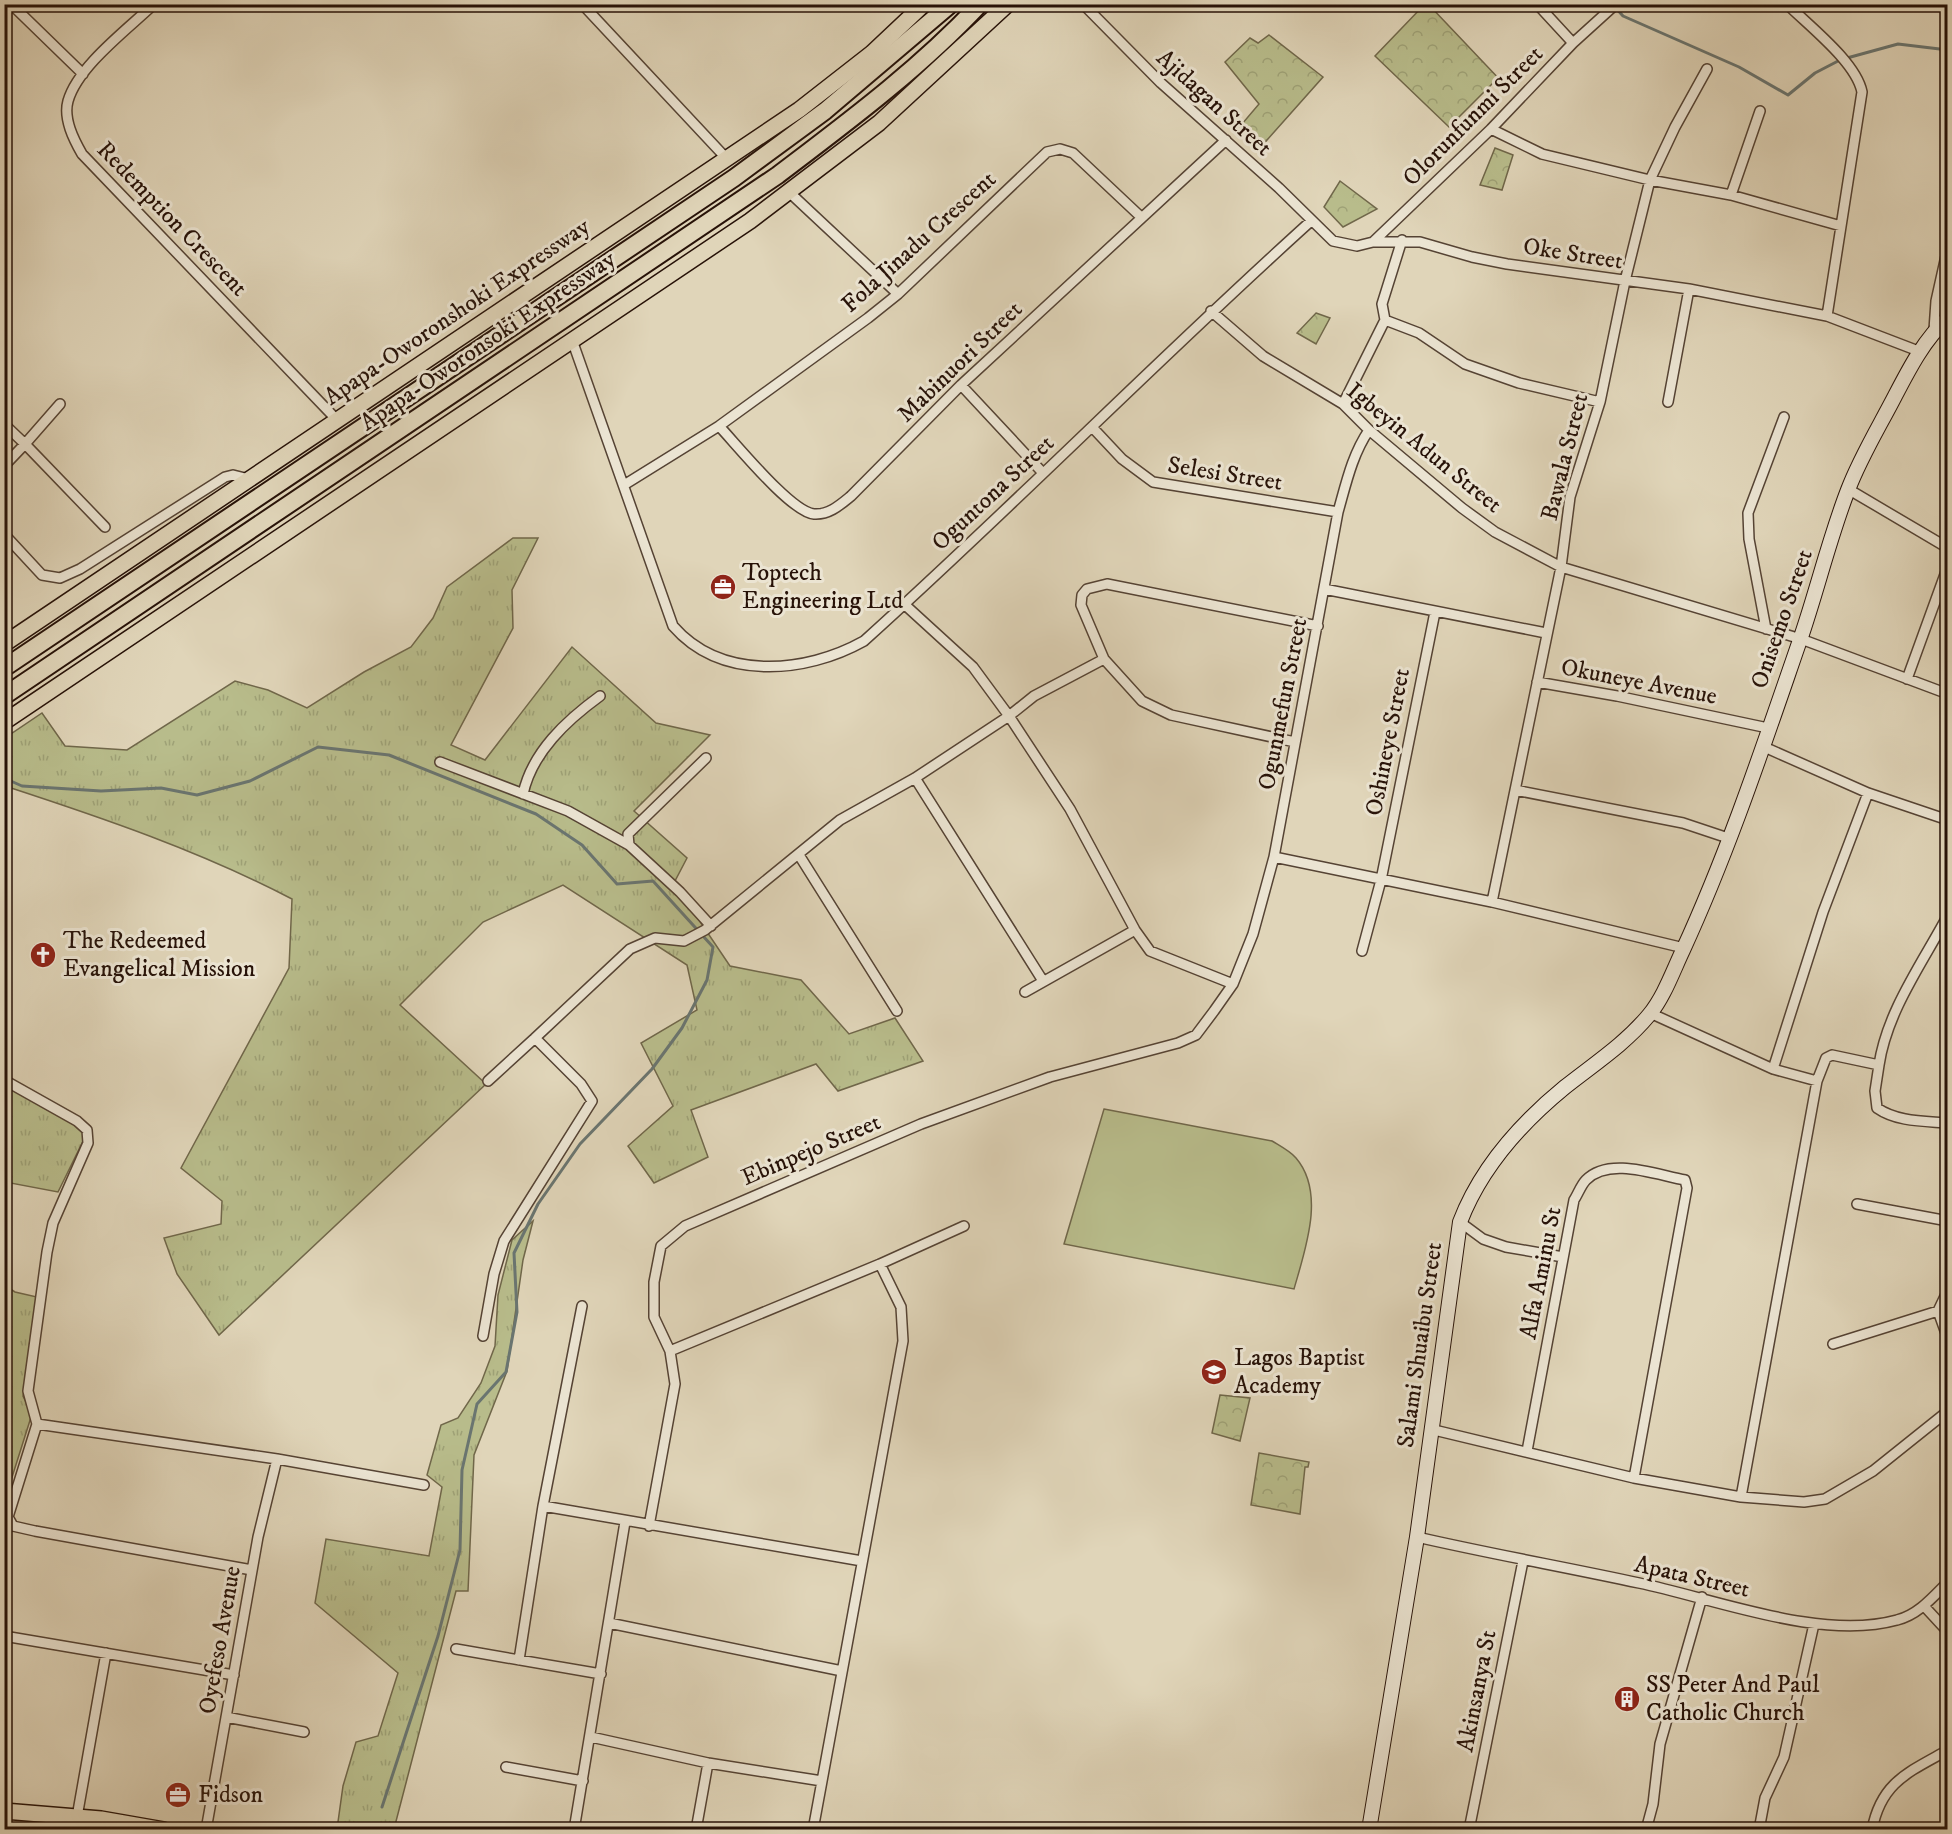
<svg xmlns="http://www.w3.org/2000/svg" width="1952" height="1834" font-family="'IM FELL DW Pica',serif">
  <defs>
    <pattern id="grass-tufts" width="24" height="20" patternUnits="userSpaceOnUse" patternTransform="scale(1.5)"><rect width="24" height="20" fill="#b8bc8b"/><path d="M3 7l-1-3M5 7V3M7 7l1-3M15 17l-1-3M17 17v-4M19 17l1-3" fill="none" stroke="#9ea176"/></pattern>
    <pattern id="forest-crowns" width="20" height="18" patternUnits="userSpaceOnUse" patternTransform="scale(1.5)"><rect width="20" height="18" fill="#b8bc8b"/><path d="M2 6a3 3 0 1 1 6 0M12 15a3 3 0 1 1 6 0" fill="none" stroke="#9ea176"/></pattern>
  </defs>
  <rect width="100%" height="100%" fill="#e0d5b9"/>
  <filter id="stains"><feTurbulence type="fractalNoise" baseFrequency=".00333" numOctaves="4"/><feColorMatrix values="0 0 0 0 .2 0 0 0 0 .09 0 0 0 0 .02 0 0 0 .5 -.17"/></filter>
  <radialGradient id="worn" r=".72"><stop offset=".6" stop-color="#630" stop-opacity="0"/><stop offset="1" stop-color="#630" stop-opacity=".3"/></radialGradient>
  <path fill="url(#grass-tufts)" stroke="#70674a" stroke-width="1.5" d="M513 538H538L512 590 513 628 451 745 485 760 572 647 656 723 710 735 634 811 687 858 674 883 730 966 801 980 849 1034 895 1018 923 1061 838 1091 816 1064 691 1110 708 1157 654 1183 628 1146 673 1106 641 1043 697 1010 687 965 563 885 483 922 400 1005 486 1084 219 1335 177 1274 164 1238 221 1224 222 1201 181 1168 289 968 292 899C200 851 103 818 5 786V738L42 713 65 746 127 750 235 681 268 690 307 708 364 672 411 647 433 618 447 587Z
    M10 1084 88 1131 58 1192 5 1182V1091Z
    M533 1221 523 1260 507 1371 474 1455 468 1591H456L394 1829H337L343 1786 356 1742 378 1736 398 1673 315 1603 326 1539 429 1556 442 1487 427 1475 441 1425 458 1418 481 1383 495 1346 498 1295 512 1240Z
    M4 1285 15 1292 37 1297 23 1396 32 1414 7 1493H4Z"/>
  <path fill="url(#forest-crowns)" stroke="#70674a" stroke-width="1.5" d="M1424 5H1429L1503 83 1494 82 1449 127 1375 56Z
    M1269 35 1323 77 1260 148 1236 131 1259 104 1225 62 1250 38 1258 43Z
    M1495 148 1513 155 1502 190 1480 185Z
    M1340 181 1377 209 1343 227 1324 207Z
    M1316 313 1330 318 1316 344 1297 333Z
    M1220 1395 1250 1398 1240 1441 1212 1433Z
    M1259 1453 1309 1462 1308 1467H1305L1300 1514 1251 1505Z"/>
  <path fill="#b8bc8b" stroke="#70674a" stroke-width="1.5" d="M1104 1109 1272 1141C1280 1146 1290 1151 1296 1158 1326 1193 1305 1250 1294 1289L1064 1244Z"/>
  <g fill="none" stroke-linecap="round" stroke-linejoin="round">
    <path stroke="#6a7570" stroke-width="3" d="M1614 6 1623 16 1739 67 1788 95 1815 73 1840 60
      M1847 58 1898 44 1948 50
      M4 778 22 786 101 791 161 788 197 795 250 781 318 747 389 755 536 814 582 845 617 884 653 881 713 947 707 980 682 1028 652 1069 580 1144 538 1204 514 1253 517 1312 506 1372 477 1404 462 1470 460 1550 438 1636 382 1807"/>
    <g stroke="#554334" stroke-width="12">
      <path id="street" d="M11 4 83 74
        M154 4C128 29 78 66 68 101 63 119 74 140 82 154L337 420
        M582 4 726 158
        M1083 4 1161 83 1279 188 1333 241 1357 246 1373 242H1420L1472 257 1507 264 1689 289 1827 316
        M1537 4 1573 43
        M1787 4C1809 26 1856 62 1862 92L1827 316 1921 352
        M1491 129 1542 154 1650 180 1731 195 1841 226
        M789 192 898 294
        M1731 195 1760 111
        M1373 242 1491 129 1573 43 1616 4
        M1211 311 1263 356 1343 404 1369 430 1462 508 1495 532 1561 567 1801 639 1948 694
        M1385 320 1419 333 1465 364 1519 383 1600 402
        M1934 330 1936 301 1948 247
        M572 340 673 626C721 681 805 674 864 641 1016 504 1159 358 1311 221
        M961 385 1043 473
        M1668 402 1689 289
        M60 404 25 444 105 527
        M1343 404 1385 320 1382 304 1402 240
        M4 424 25 444 4 466
        M719 426C737 445 791 512 814 514 829 515 840 505 851 496L961 385 1226 140
        M1092 427 1122 459 1153 482 1338 512
        M624 485 719 426 868 318 898 294 1047 152 1060 149 1073 153 1141 217
        M1848 489 1948 548
        M4 534 42 575 60 578 80 569 225 477 233 475 249 479
        M1324 589 1546 633
        M904 604 973 667 1009 716 1070 809 1135 930 1150 951 1233 984
        M1766 629 1749 539 1748 513 1784 417
        M1907 679 1948 566
        M1537 682 1617 696 1768 728
        M1295 742 1171 715 1142 701 1104 659 1081 605 1082 595 1087 589 1107 584 1318 626
        M1762 746 1868 793 1948 820
        M706 758 628 834 629 845 680 892 711 926
        M440 762 568 811 629 845
        M915 778 1043 981
        M1515 790 1683 823 1728 838
        M523 794C532 752 567 720 600 696
        M799 855 897 1011
        M1274 857 1492 902 1684 948
        M1492 902 1561 567 1570 497 1600 402 1625 281 1650 180 1675 127 1707 69
        M1362 951 1381 880 1435 612
        M1025 992 1135 930
        M1650 1013 1773 1069 1823 912 1868 793
        M1879 1065 1875 1091 1877 1108C1897 1122 1924 1121 1948 1123
        M1773 1069 1817 1081
        M4 1080 77 1121 87 1130 88 1143 53 1223 47 1252 28 1391 37 1424 8 1517 13 1526 35 1531 252 1570
        M488 1081 535 1038
        M1857 1204 1948 1221
        M1460 1222 1483 1239 1506 1247 1563 1257
        M1948 1290 1938 1311 1948 1339
        M483 1336 494 1274 504 1241 592 1101 581 1084 535 1038 630 949 655 938 684 941 705 930 840 820 915 778 1009 716 1034 696 1104 659
        M1833 1344 1938 1311
        M670 1351 880 1264 964 1226
        M37 1424 277 1459 424 1485
        M1430 1429 1634 1478 1741 1497 1804 1502 1825 1499 1873 1471 1948 1411
        M1527 1451 1574 1200C1578 1194 1581 1185 1586 1180 1609 1156 1657 1175 1685 1180L1687 1188 1634 1478
        M1741 1497 1817 1081 1826 1058 1832 1055 1879 1065C1887 1011 1923 962 1948 915
        M543 1506 862 1561
        M649 1526 675 1384 670 1351 654 1317V1282L661 1246 685 1226 921 1124 1050 1077 1178 1043 1196 1035 1214 1011 1233 984 1253 934 1274 857 1338 512C1346 484 1352 455 1369 430
        M1417 1537C1491 1554 1565 1567 1639 1583 1716 1599 1821 1641 1897 1620 1918 1615 1933 1597 1948 1582
        M1924 1606 1948 1632
        M609 1623 842 1671
        M4 1636 234 1675
        M456 1649 601 1674
        M519 1660 543 1506 582 1306
        M226 1717 304 1732
        M591 1737 708 1763 822 1781
        M506 1767 583 1781
        M77 1817 106 1653
        M206 1830 258 1537 277 1459
        M574 1830 625 1522
        M696 1830 708 1763
        M813 1830 903 1341 901 1307 880 1264
        M1469 1830 1523 1561
        M1646 1830 1653 1804 1660 1744 1702 1597
        M1759 1830 1765 1798 1784 1757 1814 1624
        M1872 1830C1881 1782 1909 1772 1948 1750"/>
    </g>
    <g stroke="#271208" stroke-width="16">
      <path id="secondary" d="M1369 1830 1417 1537 1460 1222C1481 1167 1521 1123 1565 1087 1594 1064 1625 1044 1649 1015 1664 997 1673 971 1683 950 1729 850 1764 744 1800 640 1817 591 1829 539 1848 490 1860 458 1879 427 1895 396 1909 369 1925 338 1948 318"/>
    </g>
    <g stroke="#271208" stroke-width="18">
      <path id="primary" d="M4 644 799 110 872 53 924 4
        M4 722 750 221 879 123 1008 4
        M4 1811 101 1819 164 1830"/>
    </g>
    <g stroke="#271208" stroke-width="20">
      <path id="highway" d="M4 668 734 178 825 111 951 4
        M4 696 778 175C849 121 919 69 980 4"/>
    </g>
    <use href="#street" stroke="#ebe4d2" stroke-width="9"/>
    <use href="#secondary" stroke="#ebe4d2" stroke-width="14"/>
    <use href="#primary" stroke="#e0d5b9" stroke-width="15"/>
    <use href="#highway" stroke="#e0d5b9" stroke-width="16"/>
  </g>
  <defs>
    <g id="office-disc" transform="scale(1.35)"><circle r="9.5" fill="#8f2418" stroke="#ebe4d2"/><path d="M-6-3h4V-5.5h4V-3h4V5H-6ZM-1-4.5V-3h2v-1.5ZM-6 0V1H6V0Z" fill="#fff"/></g>
    <g id="church-disc" transform="scale(1.35)"><circle r="9.5" fill="#8f2418" stroke="#ebe4d2"/><path d="M-1.2-6h2.4v3.5h3.3v2.4h-3.3V6h-2.4V-.1h-3.3v-2.4h3.3Z" fill="#fff"/></g>
    <g id="school-disc" transform="scale(1.35)"><circle r="9.5" fill="#8f2418" stroke="#ebe4d2"/><path d="M0-5L7-2L0 1L-7-2ZM-4 1L0 2.5L4 1V4Q0 6-4 4Z" fill="#fff"/></g>
    <g id="building-disc" transform="scale(1.35)"><circle r="9.5" fill="#8f2418" stroke="#ebe4d2"/><path d="M-4-6H4V6H1V3H-1V6H-4ZM-2.5-4.3h1.7v1.8h-1.7ZM.8-4.3h1.7v1.8H.8ZM-2.5-1h1.7V.8h-1.7ZM.8-1h1.7V.8H.8Z" fill="#fff"/></g>
  </defs>
  <g fill-rule="evenodd">
    <use href="#office-disc" x="723" y="587"/>
    <use href="#church-disc" x="43" y="955"/>
    <use href="#school-disc" x="1214" y="1372"/>
    <use href="#building-disc" x="1627" y="1699"/>
    <use href="#office-disc" x="178" y="1795"/>
  </g>
  <g text-anchor="middle" dominant-baseline="central" stroke-width="6" stroke-linejoin="round" paint-order="stroke">
    <g font-size="24" fill="#271208" stroke="#ebe4d2">
      <text transform="translate(1214 103) rotate(42)">Ajidagan Street</text>
      <text transform="translate(1473 116) rotate(-45)">Olorunfunmi Street</text>
      <text transform="translate(172 219) rotate(46)">Redemption Crescent</text>
      <text transform="translate(919 242) rotate(-42)">Fola Jinadu Crescent</text>
      <text transform="translate(1573 254) rotate(9)">Oke Street</text>
      <text transform="translate(457 312) rotate(-34)">Apapa-Oworonshoki Expressway</text>
      <text transform="translate(488 341) rotate(-34)">Apapa-Oworonsoki Expressway</text>
      <text transform="translate(960 362) rotate(-44)">Mabinuori Street</text>
      <text transform="translate(1424 448) rotate(39)">Igbeyin Adun Street</text>
      <text transform="translate(1565 457) rotate(-76)">Bawala Street</text>
      <text transform="translate(1225 474) rotate(9)">Selesi Street</text>
      <text transform="translate(993 493) rotate(-43)">Oguntona Street</text>
      <text transform="translate(1782 619) rotate(-71)">Onisemo Street</text>
      <text transform="translate(1639 682) rotate(11)">Okuneye Avenue</text>
      <text transform="translate(1283 704) rotate(-79)">Ogunmefun Street</text>
      <text transform="translate(1388 742) rotate(-79)">Oshineye Street</text>
      <text transform="translate(811 1150) rotate(-23)">Ebinpejo Street</text>
      <text transform="translate(1541 1273) rotate(-79)">Alfa Aminu St</text>
      <text transform="translate(1420 1345) rotate(-82)">Salami Shuaibu Street</text>
      <text transform="translate(1692 1577) rotate(13)">Apata Street</text>
      <text transform="translate(220 1640) rotate(-80)">Oyefeso Avenue</text>
      <text transform="translate(1477 1691) rotate(-79)">Akinsanya St</text>
    </g>
    <g font-size="24" fill="#271208" stroke="#ebe4d2" text-anchor="start">
      <text x="742" y="573">Toptech<tspan x="742" dy="28">Engineering Ltd</tspan></text>
      <text x="63" y="941">The Redeemed<tspan x="63" dy="28">Evangelical Mission</tspan></text>
      <text x="1234" y="1358">Lagos Baptist<tspan x="1234" dy="28">Academy</tspan></text>
      <text x="1646" y="1685">SS Peter And Paul<tspan x="1646" dy="28">Catholic Church</tspan></text>
      <text x="198" y="1795">Fidson</text>
    </g>
  </g>
  <rect width="1952" height="1834" fill="none" stroke="#e0d5b9" stroke-width="24"/>
  <rect x="6" y="6" width="1940" height="1822" fill="none" stroke="#271208" stroke-width="3"/>
  <rect x="12" y="12" width="1928" height="1810" fill="none" stroke="#271208" stroke-width="1.5"/>
  <rect width="100%" height="100%" filter="url(#stains)"/>
  <rect width="100%" height="100%" fill="url(#worn)"/>
</svg>
